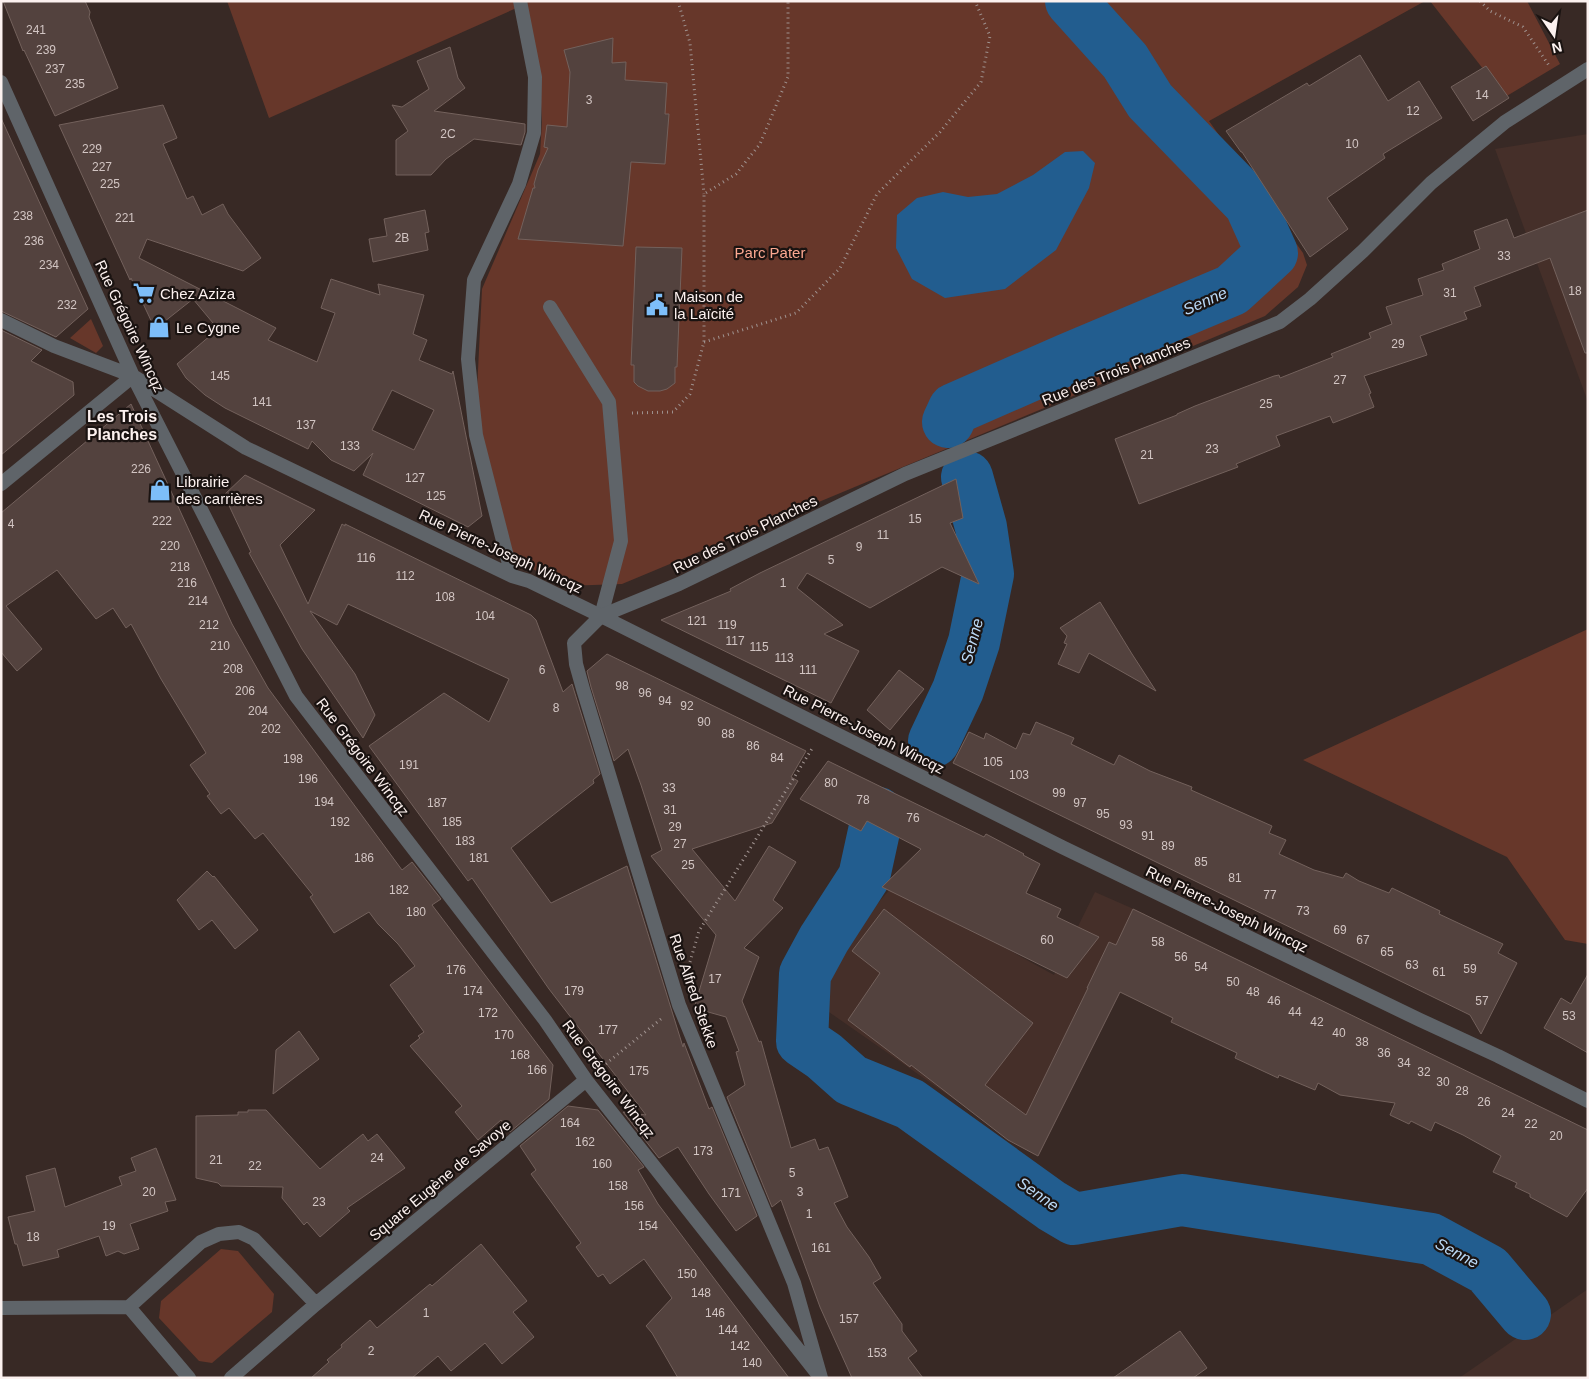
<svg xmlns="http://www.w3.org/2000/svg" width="1589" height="1379" font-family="Helvetica,sans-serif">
  <rect width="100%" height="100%" fill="#382925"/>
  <path fill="#452f29" d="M1588 134V402L1495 149Z
    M893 886 1054 975 1095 892 1145 914 1034 1155 816 1003 840 946Z
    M1588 1289V1378H1459Z"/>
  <path fill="#67372a" d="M227 1H1425L1209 121 1303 253 1307 265 1298 287 1265 316 622 584 564 586 511 557 476 411 482 289 540 154 542 122 539 69 521 6 269 118Z
    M1430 1H1527L1560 64 1505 97Z
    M91 319 103 346 96 353 70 338Z
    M1588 629V944L1565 940 1507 857 1303 760Z
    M221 1249 238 1251 274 1294 272 1312 212 1363 199 1361 159 1318 161 1301Z"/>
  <path fill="#225d8f" d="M1083 151 1095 163 1089 188 1056 250 1005 289 945 298 912 279 896 248 897 215 917 198 943 192 968 197 997 194 1033 175 1065 152Z"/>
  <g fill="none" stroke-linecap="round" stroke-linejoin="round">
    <path stroke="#225d8f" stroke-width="52" d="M948 422 954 409 1068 359 1232 290 1272 253 1250 204 1150 101 1125 61 1071 1
      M934 741 958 690 974 642 988 574 981 527 967 477
      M878 813 864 877 824 939 805 974 802 1041 824 1056 851 1080 910 1104 1052 1206 1074 1219 1182 1200 1431 1239 1488 1270 1525 1314"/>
  </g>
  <path fill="#53423e" stroke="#73615c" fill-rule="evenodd" d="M3 1H85L90 12 89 17 118 88 55 116 24 50 23 51Z
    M613 38 612 63 626 62 625 80 667 83 665 114H669L665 164 631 162 623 246 518 239 533 188H535L534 184 538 170 548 148 544 147 547 125 567 127 570 72 564 50Z
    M450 47 458 78 465 88 434 111 525 124V132L521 145 474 139 446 159 431 175H396V140L408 131 392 105 402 107 429 89 417 61Z
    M1360 55 1388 101 1419 81 1442 118 1383 154 1385 158 1327 198 1348 229 1310 257 1242 152H1241L1226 131 1307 83 1309 86Z
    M1486 66 1509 98 1473 121 1451 87Z
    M163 105 177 138 163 144 187 199 193 196 202 215 223 204 228 214 261 258 243 271 147 239 139 258 276 328 268 340 317 362 335 313 321 308 331 279 380 295 378 284 424 295 413 334 427 340 419 360 452 374 453 371 482 516 468 527 363 475 373 453 354 471 331 460 312 441 308 449 225 408 205 395 186 378 177 364 218 329 193 299 155 329 131 278 130 280 59 125ZM392 390 434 410 414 450 372 430Z
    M1 118 88 309 56 337 1 311Z
    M425 210 429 232 425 233 428 250 373 262 369 239 387 236 384 219Z
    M1588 210V353H1585L1550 258 1474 287 1481 306 1464 312 1467 319 1420 336 1427 355 1364 376 1371 393 1369 394 1374 407 1333 423 1330 416 1276 436 1280 446 1236 464 1238 467 1139 504 1115 439 1177 415V414L1195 406 1274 376 1279 375 1280 378 1333 357 1331 354 1371 338 1369 333 1392 324 1386 307 1423 295 1418 279 1444 270 1442 264 1480 249 1474 231 1507 219 1514 238Z
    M636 247 682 248 677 367H675V383L667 389 660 391H648L638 386 634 382V365H631Z
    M1 330 42 350 31 361 73 382 74 395 1 455Z
    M131 404 232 624 268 688 402 870 412 862 441 899 432 905 553 1065 549 1099 510 1132 501 1120 478 1140 455 1112 462 1106 410 1046 420 1038 418 1036 424 1032 390 985 415 966 398 944 378 924 369 912 334 933 310 897 313 895 263 833 255 839 229 808 221 814 207 796 210 794 190 765 206 753 161 679 131 624 126 628 113 608 96 619 57 570 6 606 42 649 17 671 1 652V513Z
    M245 475 315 510 280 545 308 604 342 524 345 526V524L531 615 536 620 563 692 572 684 600 774 593 780 594 783 511 848 551 903 627 866 683 1047 684 1043 709 1109 712 1107 757 1216 736 1231 709 1194 678 1147 659 1158 623 1112 646 1115 549 989 472 878 468 881 369 746 444 693 489 722 509 679 348 604 337 625 310 611 355 674 375 715 363 738 302 649 249 553 251 552 224 495Z
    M956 479 963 518 950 523 979 584 942 567 870 608 807 573 797 588 843 625 824 634 859 651 831 703 661 620 731 591 730 589 760 573Z
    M1100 602 1132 654 1156 691 1089 653 1079 673 1058 664 1067 644 1064 643 1067 636 1060 628Z
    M607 654 806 751 791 777 798 781 772 823 692 849 735 901 769 846 796 862 773 900 783 908 744 948 759 957 742 1001 759 1042 761 1041 791 1148 815 1139 819 1150 828 1147 848 1197 834 1203 847 1227 869 1257 881 1278 873 1283 902 1324V1331L917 1351 908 1358 923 1378H852L820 1307 781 1200 772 1207 727 1097 745 1085 736 1052 739 1051 726 1017 694 1008 716 935 651 856 662 850 641 785 628 749 614 761 591 687 587 671Z
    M899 670 924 689 890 730 867 710Z
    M1036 722 1074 738 1071 744 1114 765 1119 755 1150 771 1192 787 1191 790 1272 826 1269 833 1286 840 1279 854 1314 870 1343 878 1346 873 1359 881 1389 893 1392 888 1440 911 1439 914 1503 944 1498 953 1517 963 1481 1034 1470 1015 953 763 969 732 984 739 986 733 1016 749 1023 733 1030 735Z
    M828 761 984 837 986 834 1024 854 1023 855 1040 864 1026 893 1061 909 1057 917 1099 937 1067 978 882 887 921 849 867 821 861 831 800 799Z
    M207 871 213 877 214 876 258 930 235 949 212 920 199 930 177 900Z
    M884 909 1033 1023 985 1085 1026 1115 1088 988H1087L1109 942 1116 945 1133 909 1588 1130V1188L1567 1217 1530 1197V1194L1515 1187 1517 1183 1493 1172 1501 1156 1463 1135 1435 1122 1431 1131 1411 1121 1409 1124 1390 1115 1395 1103 1340 1095 1318 1083 1315 1090 1279 1075 1278 1078 1235 1058 1237 1053 1171 1022 1173 1018 1120 992 1038 1156 1008 1140 911 1065 910 1067 848 1020 880 973 852 951Z
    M1588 974V1053L1544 1028 1561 998 1571 1004Z
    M299 1031 319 1059 273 1094 276 1050Z
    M568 1106 598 1110 644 1167 638 1170 658 1204 789 1378H678L652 1333 646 1326 672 1298 644 1259 610 1284 603 1274 598 1277 576 1247 581 1243 531 1174 536 1170 520 1146Z
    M248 1110H266L320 1169 363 1134 368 1141 377 1134 405 1168 347 1208 350 1211 320 1237 307 1222 304 1225 282 1198 283 1187 221 1186 218 1183 196 1178V1116L238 1115V1112H248Z
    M156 1148 176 1200 165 1202 168 1211 130 1224 139 1249 124 1254 118 1251 106 1256 99 1236 57 1250 59 1257 23 1266 17 1244H15L8 1217 35 1211 26 1176 55 1168 65 1207 122 1185 119 1177 136 1171 131 1158Z
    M481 1244 527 1301 513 1312 534 1337 502 1364 485 1343 451 1371 438 1356 412 1378H311L329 1362 327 1360 342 1347 341 1345 370 1320 377 1328 430 1284 432 1286Z
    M1180 1331 1207 1368 1193 1378H1113Z"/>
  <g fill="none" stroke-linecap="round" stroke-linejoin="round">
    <path stroke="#9f928f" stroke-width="3" stroke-dasharray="1 4" stroke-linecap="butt" d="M678 1 690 43 704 194
      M1480 1 1490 11 1523 27 1550 67
      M704 342 796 313 840 268 877 194 940 132 981 82 990 36 975 1
      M632 413 673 412 690 394 704 342V194L736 174 760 144 788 77V1
      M690 962 699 931 813 747
      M602 1067 661 1019"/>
    <path stroke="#5f6469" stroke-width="14" d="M550 307 609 402 621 541 601 616"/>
    <path stroke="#5f6469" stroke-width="14" d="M1 82 133 376 296 696 545 1020 586 1080 816 1372
      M1 320 54 346 133 376 246 448 512 576 529 581 601 616 1062 847 1420 1020 1498 1056 1588 1101
      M1 484 133 376
      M512 576 476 435 468 359 474 280 519 184 534 133 535 77 520 1
      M129 1307 189 1378
      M1 1308 129 1307 201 1242 219 1234 239 1232 254 1239 316 1304
      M231 1378 316 1304 586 1080
      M821 1378 794 1283 679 1005 583 689 576 664 574 643 601 616 679 584 905 474 1280 322 1310 299 1363 251 1431 183 1505 122 1588 69"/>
  </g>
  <defs>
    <g id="supermarket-bare" transform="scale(1.725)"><path d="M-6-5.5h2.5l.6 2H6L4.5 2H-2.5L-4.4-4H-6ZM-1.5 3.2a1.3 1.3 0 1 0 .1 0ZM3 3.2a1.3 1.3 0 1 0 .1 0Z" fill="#7dbef9" stroke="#1a1311" stroke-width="2.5" paint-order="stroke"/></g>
    <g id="civic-bare" transform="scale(1.725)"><path d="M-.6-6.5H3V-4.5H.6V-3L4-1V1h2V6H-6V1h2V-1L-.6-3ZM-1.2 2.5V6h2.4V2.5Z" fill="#7dbef9" stroke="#1a1311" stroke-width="2.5" paint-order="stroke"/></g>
    <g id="shop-bare" transform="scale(1.725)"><path d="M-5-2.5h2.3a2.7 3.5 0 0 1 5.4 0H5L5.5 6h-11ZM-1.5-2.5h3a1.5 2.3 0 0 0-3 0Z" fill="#7dbef9" stroke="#1a1311" stroke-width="2.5" paint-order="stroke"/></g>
  </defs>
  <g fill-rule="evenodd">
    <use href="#supermarket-bare" x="144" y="293"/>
    <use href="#civic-bare" x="657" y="305"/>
    <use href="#shop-bare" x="159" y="327"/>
    <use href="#shop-bare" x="160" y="490"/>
  </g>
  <g text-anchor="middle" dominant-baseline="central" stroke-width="4.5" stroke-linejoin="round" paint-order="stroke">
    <g font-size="12" fill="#d2c5c3">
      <text x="36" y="30">241</text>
      <text x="46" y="50">239</text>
      <text x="55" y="69">237</text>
      <text x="75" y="84">235</text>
      <text x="1482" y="95">14</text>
      <text x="589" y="100">3</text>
      <text x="1413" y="111">12</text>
      <text x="448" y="134">2C</text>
      <text x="1352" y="144">10</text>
      <text x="92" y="149">229</text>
      <text x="102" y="167">227</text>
      <text x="110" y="184">225</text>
      <text x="23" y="216">238</text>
      <text x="125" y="218">221</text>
      <text x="402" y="238">2B</text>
      <text x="34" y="241">236</text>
      <text x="1504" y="256">33</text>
      <text x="49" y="265">234</text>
      <text x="1575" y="291">18</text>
      <text x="1450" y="293">31</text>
      <text x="67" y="305">232</text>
      <text x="1398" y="344">29</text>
      <text x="220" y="376">145</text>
      <text x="1340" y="380">27</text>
      <text x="262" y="402">141</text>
      <text x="1266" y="404">25</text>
      <text x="306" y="425">137</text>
      <text x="350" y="446">133</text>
      <text x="1212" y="449">23</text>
      <text x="1147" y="455">21</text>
      <text x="141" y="469">226</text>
      <text x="415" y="478">127</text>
      <text x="436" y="496">125</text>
      <text x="915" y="519">15</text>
      <text x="162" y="521">222</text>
      <text x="11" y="524">4</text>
      <text x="883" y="535">11</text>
      <text x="170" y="546">220</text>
      <text x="859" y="547">9</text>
      <text x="366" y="558">116</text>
      <text x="831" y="560">5</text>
      <text x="180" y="567">218</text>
      <text x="405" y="576">112</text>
      <text x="187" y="583">216</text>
      <text x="783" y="583">1</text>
      <text x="445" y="597">108</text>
      <text x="198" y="601">214</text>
      <text x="485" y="616">104</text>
      <text x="697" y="621">121</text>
      <text x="209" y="625">212</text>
      <text x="727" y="625">119</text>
      <text x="735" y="641">117</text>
      <text x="220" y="646">210</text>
      <text x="759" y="647">115</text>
      <text x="784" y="658">113</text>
      <text x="233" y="669">208</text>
      <text x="542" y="670">6</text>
      <text x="808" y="670">111</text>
      <text x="622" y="686">98</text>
      <text x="245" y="691">206</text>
      <text x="645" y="693">96</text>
      <text x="665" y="701">94</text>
      <text x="687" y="706">92</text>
      <text x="556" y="708">8</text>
      <text x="258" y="711">204</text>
      <text x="704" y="722">90</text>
      <text x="271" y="729">202</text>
      <text x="728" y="734">88</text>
      <text x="753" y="746">86</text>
      <text x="777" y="758">84</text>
      <text x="293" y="759">198</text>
      <text x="993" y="762">105</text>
      <text x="409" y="765">191</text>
      <text x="1019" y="775">103</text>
      <text x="308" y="779">196</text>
      <text x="831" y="783">80</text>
      <text x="669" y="788">33</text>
      <text x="1059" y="793">99</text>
      <text x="863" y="800">78</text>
      <text x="324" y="802">194</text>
      <text x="437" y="803">187</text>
      <text x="1080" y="803">97</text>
      <text x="670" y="810">31</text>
      <text x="1103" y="814">95</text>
      <text x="913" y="818">76</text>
      <text x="340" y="822">192</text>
      <text x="452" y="822">185</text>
      <text x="1126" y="825">93</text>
      <text x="675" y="827">29</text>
      <text x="1148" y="836">91</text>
      <text x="465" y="841">183</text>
      <text x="680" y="844">27</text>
      <text x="1168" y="846">89</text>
      <text x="364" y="858">186</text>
      <text x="479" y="858">181</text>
      <text x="1201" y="862">85</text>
      <text x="688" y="865">25</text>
      <text x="1235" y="878">81</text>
      <text x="399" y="890">182</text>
      <text x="1270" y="895">77</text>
      <text x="1303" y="911">73</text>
      <text x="416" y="912">180</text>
      <text x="1340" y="930">69</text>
      <text x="1047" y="940">60</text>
      <text x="1363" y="940">67</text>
      <text x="1158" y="942">58</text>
      <text x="1387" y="952">65</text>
      <text x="1181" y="957">56</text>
      <text x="1412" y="965">63</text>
      <text x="1201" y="967">54</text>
      <text x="1470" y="969">59</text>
      <text x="456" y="970">176</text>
      <text x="1439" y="972">61</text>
      <text x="715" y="979">17</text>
      <text x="1233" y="982">50</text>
      <text x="473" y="991">174</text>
      <text x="574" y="991">179</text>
      <text x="1253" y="992">48</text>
      <text x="1274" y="1001">46</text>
      <text x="1482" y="1001">57</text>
      <text x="1295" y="1012">44</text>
      <text x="488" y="1013">172</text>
      <text x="1569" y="1016">53</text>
      <text x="1317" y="1022">42</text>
      <text x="608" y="1030">177</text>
      <text x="1339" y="1033">40</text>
      <text x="504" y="1035">170</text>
      <text x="1362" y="1042">38</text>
      <text x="1384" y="1053">36</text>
      <text x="520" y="1055">168</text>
      <text x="1404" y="1063">34</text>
      <text x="537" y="1070">166</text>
      <text x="639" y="1071">175</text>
      <text x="1424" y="1072">32</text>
      <text x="1443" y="1082">30</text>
      <text x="1462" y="1091">28</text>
      <text x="1484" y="1102">26</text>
      <text x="1508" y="1113">24</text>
      <text x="570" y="1123">164</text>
      <text x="1531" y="1124">22</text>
      <text x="1556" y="1136">20</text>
      <text x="585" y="1142">162</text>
      <text x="703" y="1151">173</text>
      <text x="377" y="1158">24</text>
      <text x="216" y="1160">21</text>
      <text x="602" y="1164">160</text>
      <text x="255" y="1166">22</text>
      <text x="792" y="1173">5</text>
      <text x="618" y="1186">158</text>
      <text x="149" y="1192">20</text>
      <text x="800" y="1192">3</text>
      <text x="731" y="1193">171</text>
      <text x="319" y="1202">23</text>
      <text x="634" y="1206">156</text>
      <text x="809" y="1214">1</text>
      <text x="109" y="1226">19</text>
      <text x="648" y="1226">154</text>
      <text x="33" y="1237">18</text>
      <text x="821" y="1248">161</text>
      <text x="687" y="1274">150</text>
      <text x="701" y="1293">148</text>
      <text x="426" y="1313">1</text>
      <text x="715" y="1313">146</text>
      <text x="849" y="1319">157</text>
      <text x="728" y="1330">144</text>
      <text x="740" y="1346">142</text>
      <text x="371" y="1351">2</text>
      <text x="877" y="1353">153</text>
      <text x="752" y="1363">140</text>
    </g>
    <g font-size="15" fill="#fca891" stroke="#1a1311">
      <text x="770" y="252">Parc Pater</text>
    </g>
    <g font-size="15" fill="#fcf1ef" stroke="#1a1311" text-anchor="start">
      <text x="160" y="293">Chez Aziza</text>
      <text x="674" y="296">Maison de<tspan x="674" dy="17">la Laïcité</tspan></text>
      <text x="176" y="327">Le Cygne</text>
      <text x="176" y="481">Librairie<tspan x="176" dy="17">des carrières</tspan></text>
    </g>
    <g font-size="15" fill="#fcf1ef" stroke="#1a1311">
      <text transform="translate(130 326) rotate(65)">Rue Grégoire Wincqz</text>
      <text transform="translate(1116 371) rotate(-22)">Rue des Trois Planches</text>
      <text transform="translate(745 534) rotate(-26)">Rue des Trois Planches</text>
      <text transform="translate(501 551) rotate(25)">Rue Pierre-Joseph Wincqz</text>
      <text transform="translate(864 729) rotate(27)">Rue Pierre-Joseph Wincqz</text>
      <text transform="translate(363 757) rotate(53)">Rue Grégoire Wincqz</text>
      <text transform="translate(1227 909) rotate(26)">Rue Pierre-Joseph Wincqz</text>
      <text transform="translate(694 991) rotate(71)">Rue Alfred Stekke</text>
      <text transform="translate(609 1079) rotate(53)">Rue Grégoire Wincqz</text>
      <text transform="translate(440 1180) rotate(-40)">Square Eugène de Savoye</text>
    </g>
    <g font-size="16" font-style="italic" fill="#bad9f6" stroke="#1a1311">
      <text transform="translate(1205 301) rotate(-24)">Senne</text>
      <text transform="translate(972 641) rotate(-75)">Senne</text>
      <text transform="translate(1038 1194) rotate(35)">Senne</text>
      <text transform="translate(1457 1253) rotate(28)">Senne</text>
    </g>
    <g font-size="16" font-weight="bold" fill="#fcf1ef" stroke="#1a1311">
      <text x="122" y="416">Les Trois<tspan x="122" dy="18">Planches</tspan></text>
    </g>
  </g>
  <rect width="1589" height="1379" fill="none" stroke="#fcf1ef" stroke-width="5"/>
  <g transform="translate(1554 35) rotate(167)" stroke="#1a1311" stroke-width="4" paint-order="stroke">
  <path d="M0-4L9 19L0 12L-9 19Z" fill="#fcf1ef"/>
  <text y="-8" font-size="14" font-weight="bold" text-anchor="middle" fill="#fcf1ef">N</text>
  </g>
</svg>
